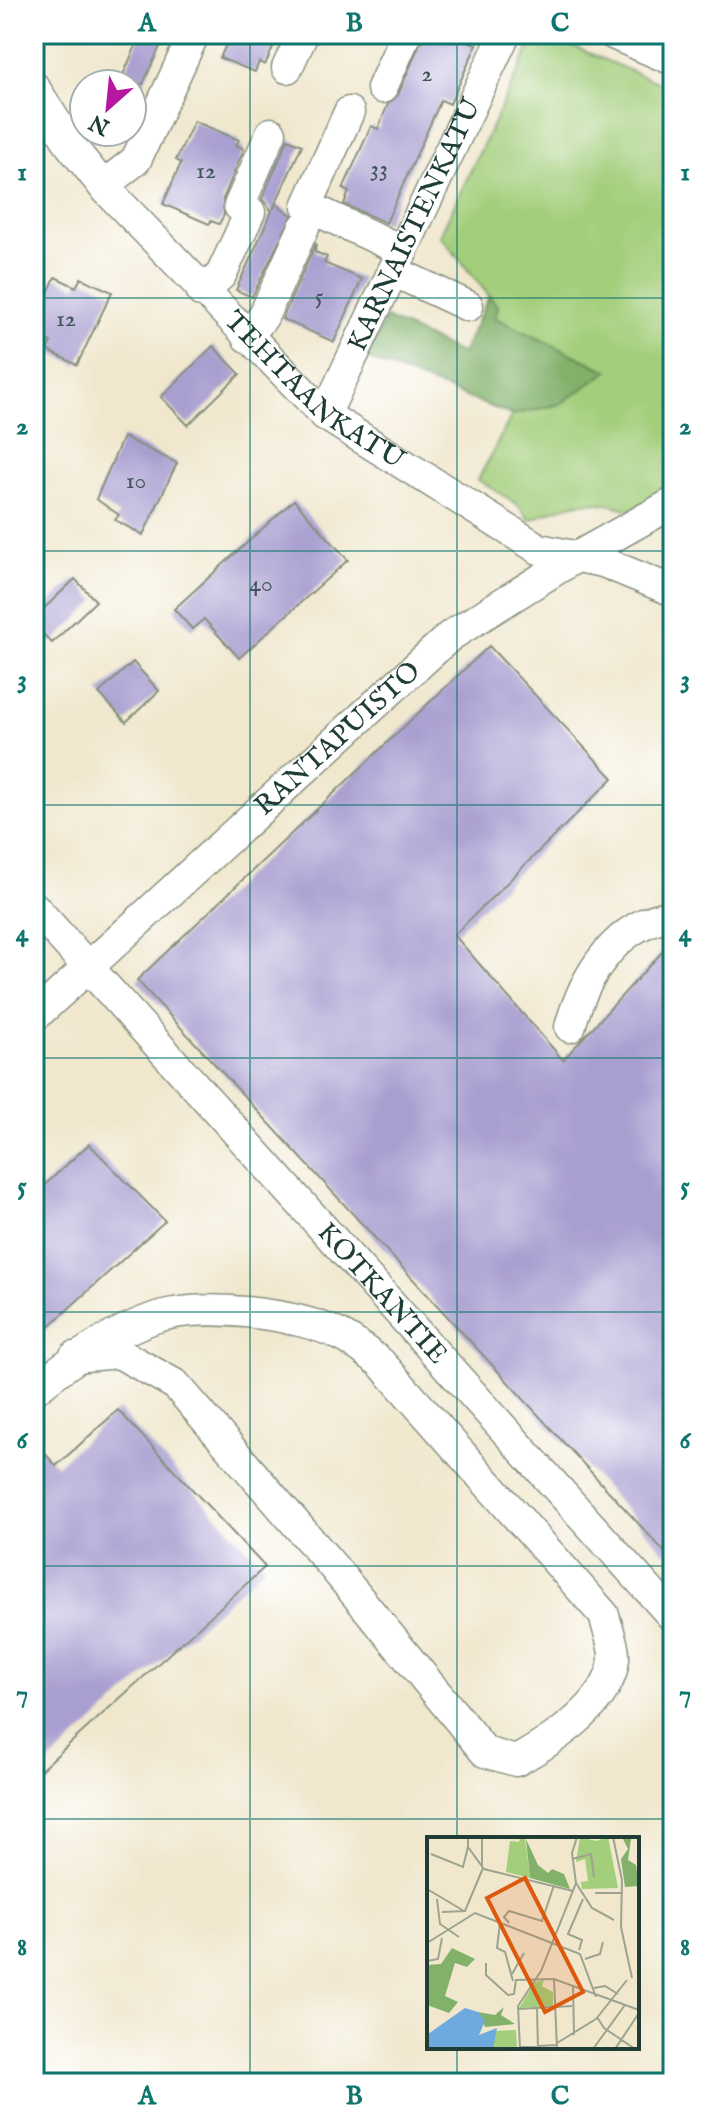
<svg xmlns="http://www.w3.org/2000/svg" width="707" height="2117" font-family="'IM FELL English',serif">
  <rect width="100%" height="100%" fill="#fff"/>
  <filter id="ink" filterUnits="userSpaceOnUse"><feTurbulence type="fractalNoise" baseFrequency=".0125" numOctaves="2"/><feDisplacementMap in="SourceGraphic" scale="16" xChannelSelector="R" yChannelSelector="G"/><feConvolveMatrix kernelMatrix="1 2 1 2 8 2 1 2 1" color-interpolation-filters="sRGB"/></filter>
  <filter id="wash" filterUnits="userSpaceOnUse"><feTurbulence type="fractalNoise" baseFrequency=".006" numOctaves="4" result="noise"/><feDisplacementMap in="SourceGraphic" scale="32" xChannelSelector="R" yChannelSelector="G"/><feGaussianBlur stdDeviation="1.8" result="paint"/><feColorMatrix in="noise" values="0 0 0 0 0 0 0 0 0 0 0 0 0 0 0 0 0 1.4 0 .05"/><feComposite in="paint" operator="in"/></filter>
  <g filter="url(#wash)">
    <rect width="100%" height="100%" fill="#f0e7cd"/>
    <path fill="#a3ce7a" stroke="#618657" stroke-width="2" d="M536 34H544L673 89V487L630 510C586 495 571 503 530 520L517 504 478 480 512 415 560 404 494 318 498 307 440 235Z"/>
    <path fill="#82b16a" stroke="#50774f" stroke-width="2" d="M489 296 498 307 495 318 608 371 560 404 512 415 366 358 386 318 462 354Z"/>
    <g id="blocks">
      <path fill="#a89ed0" d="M141 34 163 40 143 84H119Z
        M231 34H279L265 65 259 62 255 72 220 58Z
        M424 34H474L470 42 477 44 450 104 441 100 386 223 344 204 349 192 343 189 371 126 378 129 388 104 398 95Z
        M194 121 239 140 236 145 244 149 223 199 224 215 219 224 211 221 209 224 163 204 181 163 176 160Z
        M288 139 302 145 273 209 276 204 292 215 252 297 236 290 272 211 262 199Z
        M316 243 315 252 327 257 324 263 362 279 334 342 282 319Z
        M55 277 76 287 81 278 112 292 77 365 47 350 51 342 34 335V297L44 302Z
        M213 346 240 374 188 425 161 397Z
        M123 437 177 463 143 535 115 520 119 515 96 499Z
        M294 500 348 560 239 658 204 619 192 629 174 609Z
        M75 579 96 601 52 643 34 625V618Z
        M489 646 613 778 454 935 563 1060 673 940V1561L137 980Z
        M133 662 159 691 126 722 99 693Z
        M89 1144 165 1221 34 1340V1195Z
        M118 1410 265 1567 34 1776V1441L56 1466Z"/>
    </g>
  </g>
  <g filter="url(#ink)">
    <use href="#blocks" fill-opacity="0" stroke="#889280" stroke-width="2"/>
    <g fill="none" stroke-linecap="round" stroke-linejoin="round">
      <g stroke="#889280" stroke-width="33">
        <g id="minor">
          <path d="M613 34 673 60"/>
          <path d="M287 68 303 34"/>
          <path id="s1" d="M34 87 71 146 103 186 325 415 539 549 603 562 673 591"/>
          <path d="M382 88 406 34"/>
          <path d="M349 112 307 206 403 251"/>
          <path d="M103 186 136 160 194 34"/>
          <path d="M393 271 468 306"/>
          <path d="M202 292 221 275 250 212 239 206 271 133"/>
          <path d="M247 337 263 317 304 227"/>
          <path id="s2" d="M325 415 505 34"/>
          <path id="s3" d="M34 907 673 1617"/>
          <path id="s4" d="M34 1017 450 636 573 559 673 503"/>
          <path d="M570 1027C584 976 616 923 673 915"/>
          <path d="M34 1390C70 1360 109 1334 154 1318 200 1302 296 1313 340 1335 354 1341 367 1353 380 1362L604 1615C607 1628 615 1646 614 1659 610 1705 552 1741 516 1761L485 1752 335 1569 176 1385 119 1353 74 1357"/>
        </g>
      </g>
      <use href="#minor" stroke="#fff" stroke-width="30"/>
    </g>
  </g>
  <path fill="none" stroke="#0f766e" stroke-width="2" stroke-opacity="0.55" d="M250 34V2083M457 34V1839M34 298H673M34 551H673M34 805H673M34 1058H673M34 1312H673M34 1566H673M34 1819H673M457 2047V2083"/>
  <g text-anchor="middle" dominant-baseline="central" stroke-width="6" stroke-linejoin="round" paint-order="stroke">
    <g font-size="24" fill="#41555b">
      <text x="427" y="74">2</text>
      <text x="379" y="169">33</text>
      <text x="206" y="171">12</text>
      <text x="319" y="297">5</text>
      <text x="66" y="319">12</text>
      <text x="136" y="481">10</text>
      <text x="261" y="584">40</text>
    </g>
    <g font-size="28" fill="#1f3d34" stroke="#fff">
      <text stroke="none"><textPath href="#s2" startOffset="210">KARNAISTENKATU</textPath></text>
      <text stroke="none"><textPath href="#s1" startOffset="416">TEHTAANKATU</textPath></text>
      <text stroke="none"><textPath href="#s4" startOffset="412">RANTAPUISTO</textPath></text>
      <text stroke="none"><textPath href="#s3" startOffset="520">KOTKANTIE</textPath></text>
    </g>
  </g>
  <g transform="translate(427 1837)">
    <rect width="212" height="212" fill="#f0e7cd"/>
    <path d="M93 0H98L103 41 79 35 83 4 92 5ZM153 0 169 4 181 0 191 51 155 52 154 45 161 44 158 22 149 25ZM117 143 115 149 126 155V169L92 171 108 145ZM89 193 90 212H64L68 194Z" fill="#a3ce7a"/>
    <path d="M195 0 204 2 201 23 209 28 212 49 198 50 194 22 201 12ZM99 2 111 28 121 36 125 32 137 37 143 52 103 41ZM25 111 48 122 40 130 28 126 18 159 31 165 22 176 0 168V128L14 127ZM77 170 74 178 88 187 58 190 51 175 68 178Z" fill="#82b16a"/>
    <path d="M38 171 51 175 58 184 52 198 70 191 66 212H0L1 197Z" fill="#6eaadf"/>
    <path fill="none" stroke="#9ca390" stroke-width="2" d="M41 0V10L57 32 146 54M186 0 195 43 194 90 205 141M4 17 36 30 41 10M145 22 164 17 167 40M55 29V0M149 46 165 71 187 83M0 52 37 74M168 56H195M10 62 13 87 32 100M15 75 38 74 56 31M73 86 70 111 78 115 86 144M82 86 77 80 82 74 115 84 127 48M0 106 48 76 153 117 169 160M152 113 155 103 141 97 156 62M158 122 173 117 176 105M0 124 11 122 15 101M59 126V138L81 158 87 157 89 143 127 142 212 173M85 137 97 116M127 142 130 212M146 148 147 198M167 151 178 149 191 157M110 171 111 212M91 172 145 169M170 180 177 191 208 212M130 206 169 182 200 143M93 210 130 208M93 212 91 169 114 134 149 46 145 16 150 0M166 212 198 168M188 212 212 176"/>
    <path fill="#de580e" fill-opacity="0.15" stroke="#de580e" stroke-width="4" d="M98 41 156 155 118 175 60 61Z"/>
    <rect width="212" height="212" fill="none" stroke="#1f3d34" stroke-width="4"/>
  </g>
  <rect width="707" height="2117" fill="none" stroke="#fff" stroke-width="88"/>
  <g transform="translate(108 108) rotate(207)"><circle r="38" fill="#ffffff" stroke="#a5b1ae" stroke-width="2"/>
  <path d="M0-6L14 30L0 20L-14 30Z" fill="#b5179e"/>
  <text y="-12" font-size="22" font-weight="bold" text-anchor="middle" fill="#1f3d34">N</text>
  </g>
  <rect x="44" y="44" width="619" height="2029" fill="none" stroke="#0f766e" stroke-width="3"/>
  <g font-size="26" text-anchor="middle" font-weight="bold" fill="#0f766e">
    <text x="147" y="31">A</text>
    <text x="354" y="31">B</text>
    <text x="560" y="31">C</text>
    <text x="22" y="180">1</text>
    <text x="685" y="180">1</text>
    <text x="22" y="434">2</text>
    <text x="685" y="434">2</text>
    <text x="22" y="687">3</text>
    <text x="685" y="687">3</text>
    <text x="22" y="941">4</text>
    <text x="685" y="941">4</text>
    <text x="22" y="1194">5</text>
    <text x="685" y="1194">5</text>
    <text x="22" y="1448">6</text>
    <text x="685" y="1448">6</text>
    <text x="22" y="1702">7</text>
    <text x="685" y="1702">7</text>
    <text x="22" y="1955">8</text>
    <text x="685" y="1955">8</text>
    <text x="147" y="2104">A</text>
    <text x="354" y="2104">B</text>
    <text x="560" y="2104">C</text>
  </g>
</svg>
